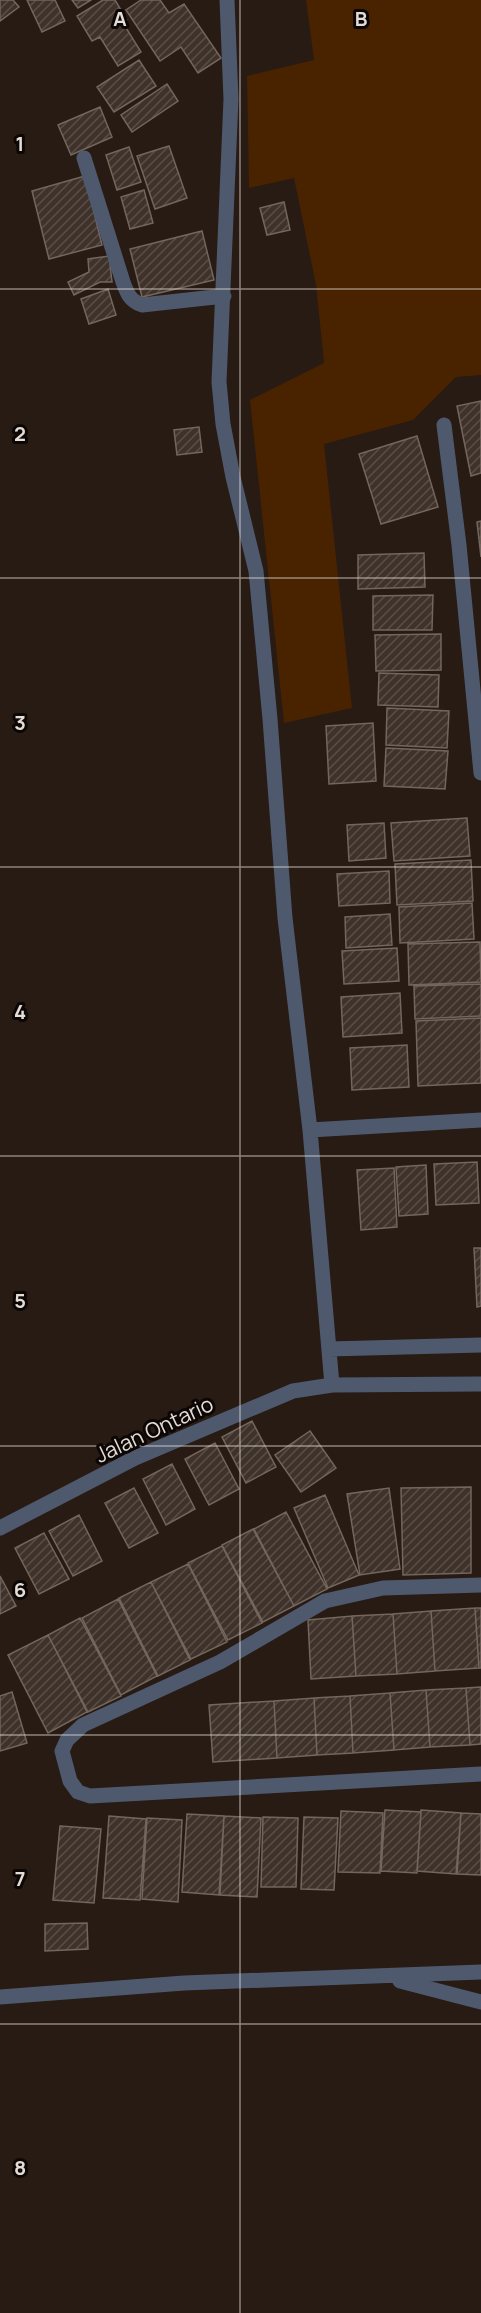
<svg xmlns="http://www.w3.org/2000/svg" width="481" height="2313" font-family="Manrope,sans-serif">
  <defs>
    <pattern id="building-hatch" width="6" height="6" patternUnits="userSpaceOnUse" patternTransform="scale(1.5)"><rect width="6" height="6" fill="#3e322a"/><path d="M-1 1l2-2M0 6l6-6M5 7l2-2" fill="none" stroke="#5a4f48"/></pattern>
  </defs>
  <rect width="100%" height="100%" fill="#271b14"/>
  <path fill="#492200" d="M306 0H481V375L456 377 413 420 324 444 352 708 284 723 250 400 324 363 316 285 294 178 249 188 247 76 314 60Z"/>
  <path fill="url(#building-hatch)" stroke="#74665d" stroke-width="1.5" d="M0 0H13L19 7 0 21Z
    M27 0H55L65 21 42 32Z
    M72 0H91L78 8Z
    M103 0H115L127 20 123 23 141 52 118 66 100 37 92 41 77 16Z
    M141 0H160L169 13 184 4 221 58 198 73 181 47 160 61 126 10Z
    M139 60 156 86 114 112 97 87Z
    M167 84 178 101 132 132 121 115Z
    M100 107 112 137 71 155 58 125Z
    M169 146 187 198 155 209 137 156Z
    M129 147 141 182 117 190 106 155Z
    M85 176 102 245 49 259 32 191Z
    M144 190 153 223 130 229 121 197Z
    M284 202 290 230 267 235 260 208Z
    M202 231 214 280 142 297 130 249Z
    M109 256 112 282H100L74 295 68 282 89 272 88 259Z
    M108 289 116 315 89 324 81 299Z
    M481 401V473L471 476 457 406Z
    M199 427 202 452 177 455 174 430Z
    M417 436 438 507 381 524 359 454Z
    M481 521V557L477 522Z
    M424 553 425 587 358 589V555Z
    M433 595 432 630H373V596Z
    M441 634V670L376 671 375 635Z
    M379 673 439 675 438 707 378 705Z
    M387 708 449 711 447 748 386 745Z
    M373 723 376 781 329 784 326 726Z
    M386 748 448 751 445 789 384 786Z
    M467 818 470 856 394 861 391 823Z
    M384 823 386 858 349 861 347 825Z
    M471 860 473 901 397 905 395 864Z
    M389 871 390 903 339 906 337 874Z
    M472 903 474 939 400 943 399 907Z
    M390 914 392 945 346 948 345 917Z
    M480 942 481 982 409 985 408 944Z
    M397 948 399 981 344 984 342 951Z
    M481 984V1016L415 1019 414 986Z
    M400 993 402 1033 343 1037 341 997Z
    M481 1018V1083L418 1086 416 1021Z
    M407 1045 409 1087 352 1090 350 1048Z
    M477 1162 479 1203 436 1205 434 1164Z
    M426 1165 428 1214 399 1216 396 1167Z
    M394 1168 397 1227 361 1230 357 1170Z
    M474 1248H481V1306L477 1307Z
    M252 1421 276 1467 246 1483 222 1437Z
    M310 1431 336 1468 301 1492 275 1455Z
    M215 1443 239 1489 209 1505 185 1459Z
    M172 1464 195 1509 166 1525 143 1479Z
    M471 1487V1573L403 1575 401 1488Z
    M134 1488 158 1533 129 1548 105 1503Z
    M389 1488 400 1569 360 1575 347 1494Z
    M325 1495 359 1575 328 1588 294 1508Z
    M286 1512 327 1589 294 1606 254 1529Z
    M79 1515 102 1561 73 1576 49 1531Z
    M253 1529 294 1606 263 1622 222 1545Z
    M44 1533 69 1579 39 1594 15 1548Z
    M222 1546 262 1623 228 1640 188 1563Z
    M188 1564 227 1642 191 1659 151 1582Z
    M0 1576 16 1606 0 1614Z
    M151 1582 190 1660 158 1676 119 1598Z
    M118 1599 157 1676 121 1695 82 1618Z
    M475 1608 479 1668 435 1671 431 1611Z
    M475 1608H481V1668H479Z
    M431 1611 435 1671 397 1674 393 1614Z
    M393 1614 397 1674 356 1676 352 1616Z
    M352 1616 356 1676 311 1679 308 1620Z
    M80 1618 121 1696 88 1712 48 1635Z
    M48 1635 87 1712 48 1733 8 1655Z
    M481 1687V1744L470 1745 466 1688Z
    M466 1688 470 1745 430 1747 426 1690Z
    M426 1690 430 1747 394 1750 390 1693Z
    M12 1692 27 1743 0 1751V1696Z
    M390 1693 394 1750 353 1753 350 1696Z
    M350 1696 353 1753 317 1755 314 1698Z
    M314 1698 317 1755 277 1758 274 1701Z
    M274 1701 277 1758 213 1762 209 1705Z
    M385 1810 421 1812 417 1873 381 1871Z
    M421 1810 461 1813 456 1874 417 1871Z
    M341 1811 383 1813 380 1873 338 1872Z
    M461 1813 481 1814V1875L457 1874Z
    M187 1814 224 1816 219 1895 182 1892Z
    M109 1816 146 1819 140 1900 103 1898Z
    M224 1816 261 1818 257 1897 220 1895Z
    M263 1817 298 1818 296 1887H261Z
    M304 1817 338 1818 334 1890 301 1889Z
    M147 1818 182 1820 178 1902 142 1899Z
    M60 1826 101 1829 94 1903 53 1900Z
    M87 1923 88 1949 45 1951V1924Z"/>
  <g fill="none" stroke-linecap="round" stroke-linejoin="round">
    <path stroke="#4f596e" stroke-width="15" d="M227 0 231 99 219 382 223 424 233 477 256 571 270 719 285 918 310 1130 332 1385
      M84 158 123 282C127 293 130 301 142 305L224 296
      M444 425 459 545 481 773
      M310 1130 481 1120
      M329 1349 481 1345
      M0 1528 135 1458 293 1391 332 1385 481 1384
      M481 1585 383 1588 325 1601 220 1662 83 1725 67 1740 62 1751 70 1781 78 1792 90 1796 481 1774
      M400 1981 481 2002
      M0 1997 184 1983 481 1972"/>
  </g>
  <path fill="none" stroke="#e4dcd7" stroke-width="1.5" stroke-opacity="0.55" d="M240 0V2313M0 289H481M0 578H481M0 867H481M0 1156H481M0 1446H481M0 1735H481M0 2024H481"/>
  <g text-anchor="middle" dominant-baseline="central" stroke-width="6" stroke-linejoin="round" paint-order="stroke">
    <g font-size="21" fill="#e4dcd7" stroke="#0c0705">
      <text transform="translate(154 1429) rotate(-25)">Jalan Ontario</text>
    </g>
  </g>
  <g font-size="20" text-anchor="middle" font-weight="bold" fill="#e4dcd7" stroke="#0c0705" stroke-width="6" stroke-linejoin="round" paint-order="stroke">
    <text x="120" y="26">A</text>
    <text x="361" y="26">B</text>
    <text x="20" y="151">1</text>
    <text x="20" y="441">2</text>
    <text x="20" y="730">3</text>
    <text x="20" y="1019">4</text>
    <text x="20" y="1308">5</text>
    <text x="20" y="1597">6</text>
    <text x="20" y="1886">7</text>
    <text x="20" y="2175">8</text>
  </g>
</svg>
